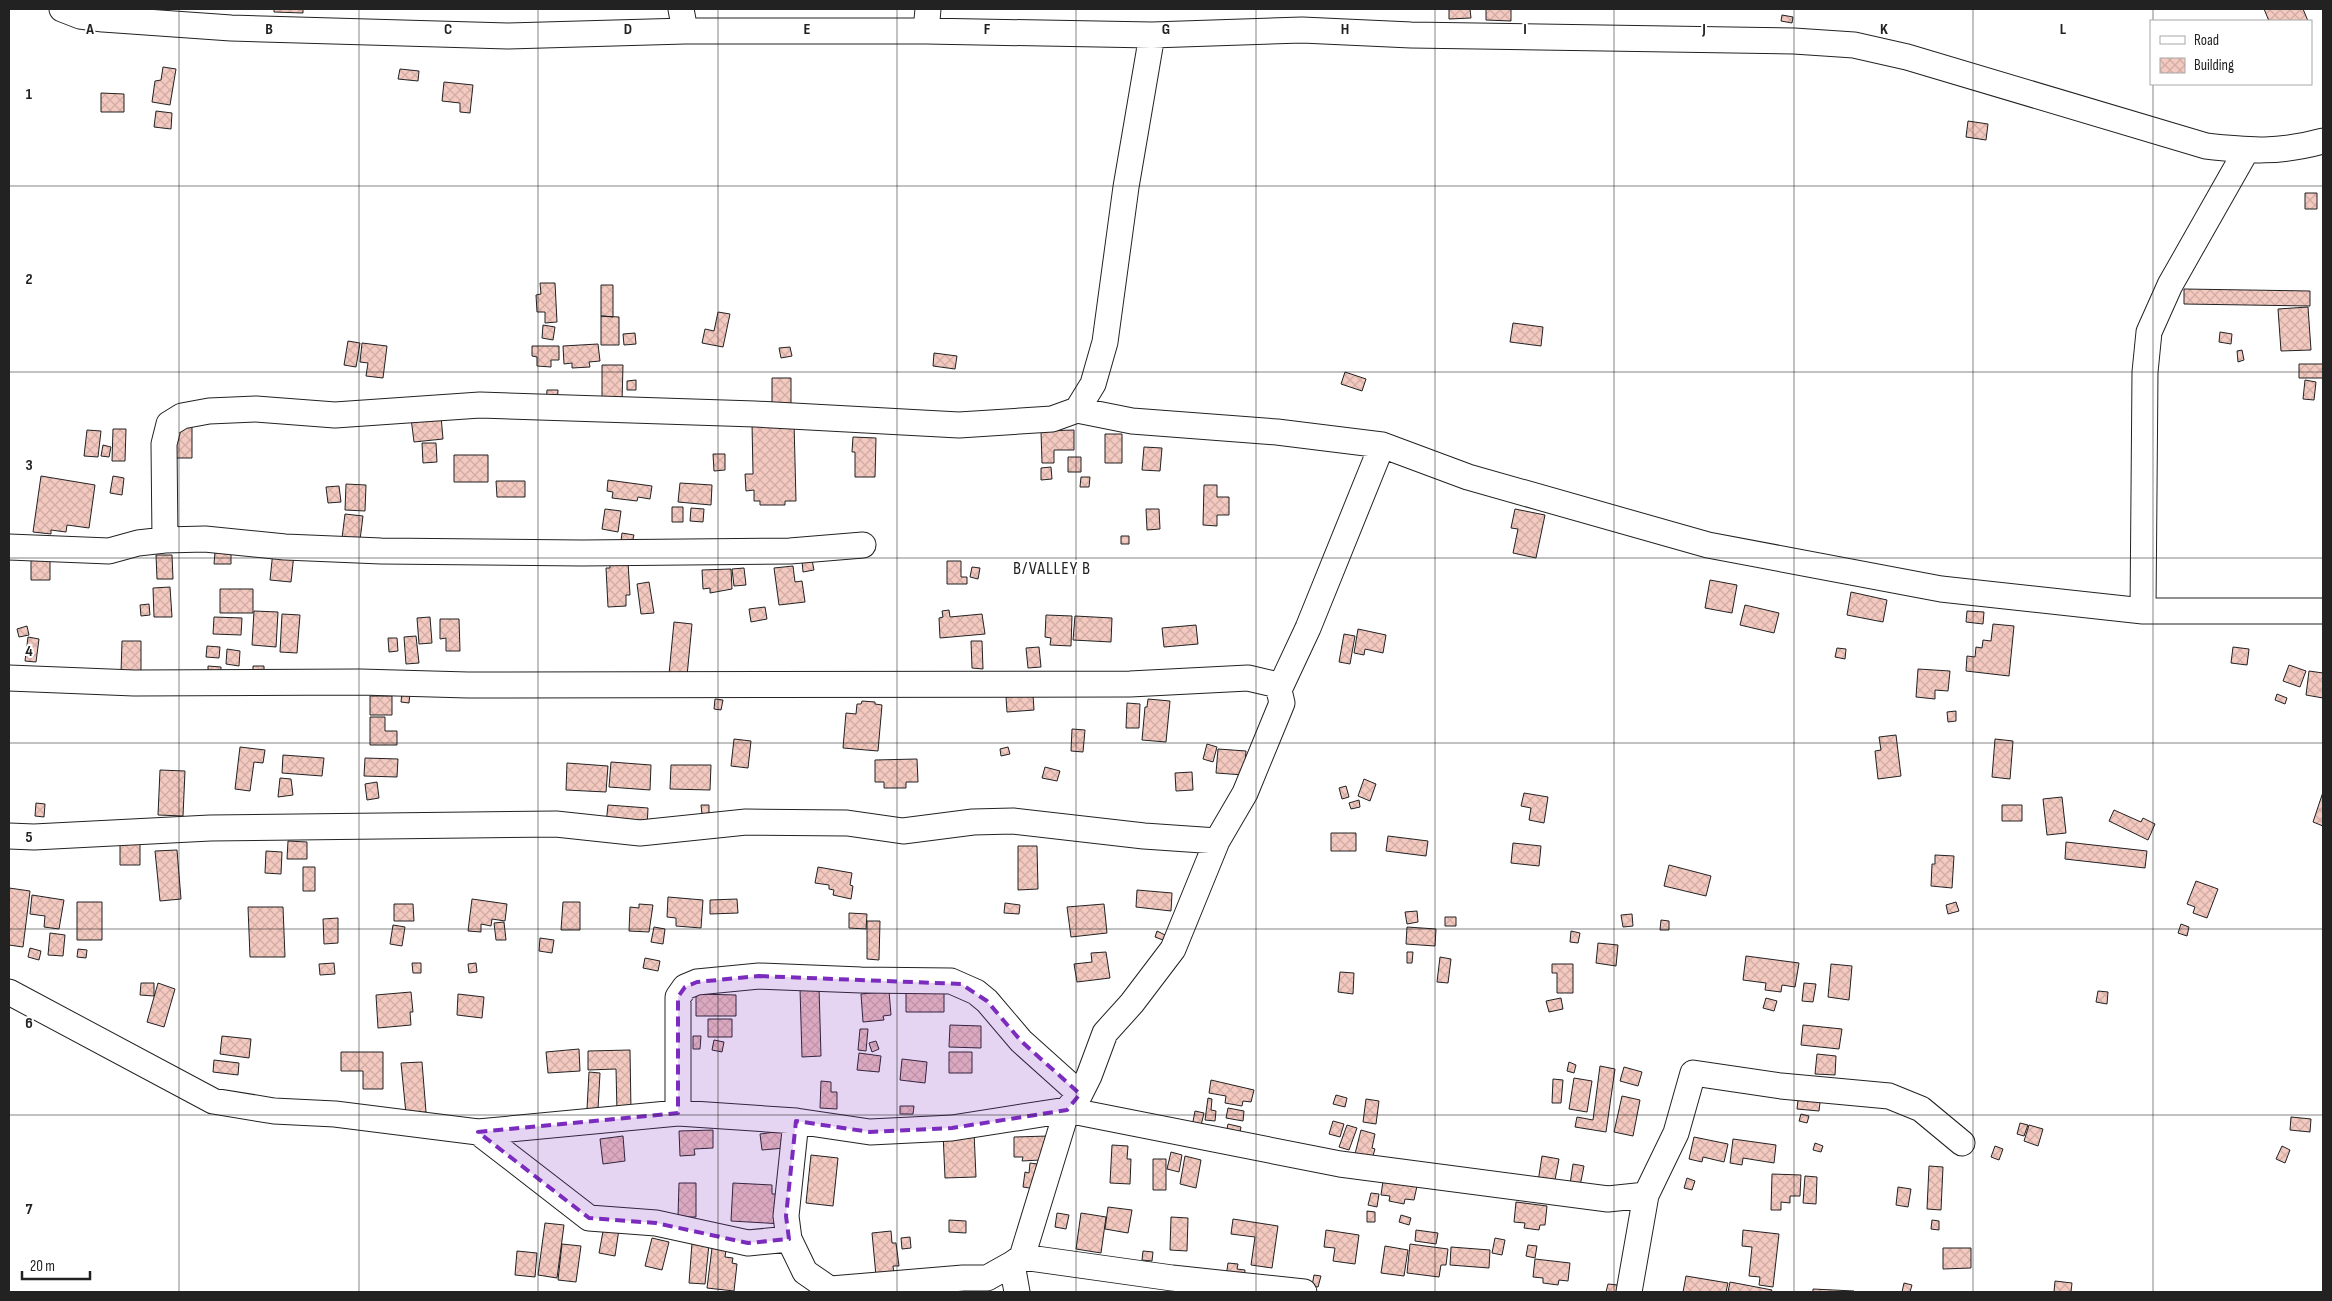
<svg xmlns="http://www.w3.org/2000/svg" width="2332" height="1301" font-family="'Sofia Sans Condensed',sans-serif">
  <defs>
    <pattern id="building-cross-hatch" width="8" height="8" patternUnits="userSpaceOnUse" patternTransform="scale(1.25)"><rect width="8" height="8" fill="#f3c9c0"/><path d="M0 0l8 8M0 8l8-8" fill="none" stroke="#d0aca5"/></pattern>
  </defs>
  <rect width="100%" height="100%" fill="#fff"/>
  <path fill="url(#building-cross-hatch)" stroke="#222" d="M274 9H303V13L274 12Z
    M1449 9H1470L1471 18 1449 19Z
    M1486 9H1511V21L1486 20Z
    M2264 9H2303L2308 21H2269Z
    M1782 15 1793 17 1792 23 1781 21Z
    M163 67 176 69 170 105 152 102 155 81 161 80Z
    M400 69 419 71 418 81 398 79Z
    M444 82 473 85 470 113 460 112V103L442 101Z
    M101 93 124 94V112H101Z
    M156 111 172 113 171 129 154 127Z
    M1968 121 1988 124 1986 140 1966 137Z
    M2305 193H2317V209H2305Z
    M540 283H555L557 322 545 323V312H537L536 295 541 294Z
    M601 285H613V317L601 316Z
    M2184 289 2310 291V306L2184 304Z
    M2308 307 2311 350 2281 351 2278 309Z
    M718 312 730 314 723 347 702 343 705 329 714 331Z
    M601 316 619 317V345H601Z
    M1513 323 1543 327 1541 346 1510 342Z
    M543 325 555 327 553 340 542 338Z
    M2220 332 2232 334 2231 344 2219 342Z
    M635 333 636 344 624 345 623 334Z
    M348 341 360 343 356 367 344 365Z
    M362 343 387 346 383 378 366 376 368 363 360 362Z
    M598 344 600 361 589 362 590 367 572 368V363L564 364 563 346Z
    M532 346H559V360H551V367L537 366V357L532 356Z
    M790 347 792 356 781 358 779 348Z
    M2242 350 2244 360 2238 362 2237 351Z
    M934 353 957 356 955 369 933 366Z
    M2299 364H2323V378H2299Z
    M602 365H623L622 402 602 401Z
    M1345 372 1366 379 1362 391 1341 384Z
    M772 378H791V405L772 406Z
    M636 380V390H627V381Z
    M2305 380 2316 382 2314 400 2303 399Z
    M547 390H558L557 407 546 406Z
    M441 416 443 439 414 442 411 418Z
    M174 422H192V458H174Z
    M794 422 796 501H785V505H760V501H754V490L746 491 745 474H753L752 423Z
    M113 429H126L125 461H112Z
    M87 430 101 431 98 457 84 456Z
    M1074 430V450H1054V463H1042L1041 431Z
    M1105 434H1122V463H1105Z
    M853 437 876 438 875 477H855V452H852Z
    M422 443H436L437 462 423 463Z
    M103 445 111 447 109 457 101 456Z
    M1144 447 1162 448 1160 471 1142 470Z
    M713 454H725V470L714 471Z
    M454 455H488V482H454Z
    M1068 457H1081V472H1068Z
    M1051 467 1052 479 1041 480V468Z
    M41 476 95 485 89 528 67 525 66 532 51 530V534L33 532Z
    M113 476 124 478 122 495 110 493Z
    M1081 477H1090L1089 487H1080Z
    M608 480 652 486 650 499 638 497 637 501 612 498 613 492 607 491Z
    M496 481H525V497H497Z
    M680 483 712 485 711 505 678 502Z
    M346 484 366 485 365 511 345 510Z
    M1204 485H1217V497H1229V515H1217V526L1203 525Z
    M339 486 341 502 328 503 326 487Z
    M672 507H683V522H672Z
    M691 508 704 509 703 522 690 521Z
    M605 509 621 511 618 532 602 529Z
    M1146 509H1159L1160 529 1147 530Z
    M1515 509 1545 515 1536 558 1513 553 1518 529 1511 528Z
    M345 514 363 516 360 540 342 538Z
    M622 533 634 535 632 543 621 541Z
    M1121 536H1129V544H1121Z
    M273 551 294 554 291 582 270 580Z
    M215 552H231V564H214Z
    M156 555H172L173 579H157Z
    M31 556H50V580H31Z
    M812 560 814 570 803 572 802 561Z
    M947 561H961V577H967V584H947Z
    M628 562 630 595H626V606L608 607 606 568H610V563Z
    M793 566 795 582 802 581 805 602 779 605 774 568Z
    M972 567 980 568 978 579 970 577Z
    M744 568 746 585 734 586 732 569Z
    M731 569 732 589 710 593V588L703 589 702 570Z
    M1710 580 1737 585 1732 613 1705 608Z
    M649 582 654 613 641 614 637 584Z
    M170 587 172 617H154L153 588Z
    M220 589H253V613H220Z
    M1851 592 1887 600 1883 622 1847 615Z
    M149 604 150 615 141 616 140 605Z
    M1745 605 1779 613 1774 633 1740 625Z
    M765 607 767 619 751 622 749 609Z
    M949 610 950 617 982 614 985 634 940 638 939 618 943 617 942 611Z
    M254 611 278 612 276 647 252 645Z
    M1967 611 1984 612 1983 624 1966 622Z
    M282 614 300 615 297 653 280 652Z
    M1046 615 1072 616 1071 646 1050 645 1051 638 1045 637Z
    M1075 616 1112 618 1111 642 1073 640Z
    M214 617 242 618 241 635 213 634Z
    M430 617 432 643 419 644 417 618Z
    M440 619H459L460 651H446V638L440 639Z
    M674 622 692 624 687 676 669 674Z
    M1993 624 2014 626 2009 676 1966 671 1967 656 1975 657 1976 647 1982 648 1983 640 1991 641Z
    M1196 625 1198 644 1164 647 1162 628Z
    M27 626 29 635 19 637 17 629Z
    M1358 629 1386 635 1383 653 1365 649 1364 655 1354 653Z
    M1344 634 1355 636 1350 664 1339 662Z
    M416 636 419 663 406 664 404 637Z
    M28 637 39 639 36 662 25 661Z
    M388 638H397L398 651 389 652Z
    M122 641H141V673H121Z
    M971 641H982L983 669 972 668Z
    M207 646 220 647 219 658 206 657Z
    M1039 647 1041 667 1028 668 1026 648Z
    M2233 647 2249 649 2247 665 2231 663Z
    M1837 648 1846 649 1845 659 1835 657Z
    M227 649 240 651 239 666 226 664Z
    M2289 665 2306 671 2300 687 2283 681Z
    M208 666 221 667V677L208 676Z
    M253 666H264V677H253Z
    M1918 669 1950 671 1948 691 1935 690V699L1916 697Z
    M2309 671 2323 673V698L2306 695Z
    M402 692 410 693 409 703 401 702Z
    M2277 694 2287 698 2285 704 2275 700Z
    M1033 695 1034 710 1007 712 1006 697Z
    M370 696H392V715H370Z
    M715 699 723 700 721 710 714 709Z
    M1148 699 1170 701 1166 742 1142 740 1145 707H1147Z
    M862 701 875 702V704L882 705 878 751 843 748 846 713 856 714 857 704H861Z
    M1127 703 1140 704 1139 728H1126Z
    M1956 711V721L1948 722 1947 712Z
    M370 717H385V731H397V745H370Z
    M1072 729 1085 730 1083 752 1071 751Z
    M1896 735 1901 776 1878 779 1875 751 1881 750 1879 737Z
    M734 739 751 741 748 768 731 766Z
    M1995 739 2013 741 2010 779 1992 777Z
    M1207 744 1217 747 1213 762 1203 759Z
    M240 747 265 750 263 763 254 762 250 791 235 789Z
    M1008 747 1010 754 1001 756 1000 749Z
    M1218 749 1246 751 1244 775 1216 773Z
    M283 755 324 758 322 776 282 773Z
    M365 758 398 759 397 777 364 776Z
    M917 759 918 782H906V788H884V782H875V760Z
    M611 762 651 765 650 790 609 787Z
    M567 763 608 766 606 792 566 790Z
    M671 765H711L710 790 670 789Z
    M1045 767 1060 771 1057 781 1042 778Z
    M160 770 185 771 183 816 158 815Z
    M1192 772 1193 790 1176 791 1175 773Z
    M280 778 291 779 293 795 278 797Z
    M1364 779 1376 784 1370 801 1358 796Z
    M377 782 379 798 367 800 365 784Z
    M1346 786 1349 797 1342 799 1339 788Z
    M2323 792V826L2313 822Z
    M1524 793 1548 797 1544 823 1529 820 1531 808 1521 806Z
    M2062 797 2066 833 2047 835 2043 799Z
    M1359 800 1360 807 1351 809 1349 803Z
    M36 803 45 804 44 817 35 816Z
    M608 805 648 808 647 827 606 824Z
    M701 805H709V813L702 814Z
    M2002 805H2022V821H2002Z
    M2114 810 2141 822 2143 818 2155 824 2148 840 2109 821Z
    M1331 833H1356V851H1331Z
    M1388 836 1428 841 1426 856 1386 851Z
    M120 841H140V865H120Z
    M288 841 307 842V859H287Z
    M2066 842 2147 851 2145 868 2065 859Z
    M1513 843 1541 846 1539 866 1511 863Z
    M1018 846H1037L1038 889 1018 890Z
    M177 850 181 899 160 901 155 851Z
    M266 851 282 852 281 874 265 873Z
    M1935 855 1954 856 1952 888 1931 886 1932 864H1935Z
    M1669 865 1711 876 1706 896 1664 886Z
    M303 867H315V891H303Z
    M818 867 852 873 850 885 853 886 851 899 833 895 834 890 829 889V885L815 883Z
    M2196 881 2218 889 2207 918 2193 913 2195 907 2187 904Z
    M9 888 30 891 23 947 9 945Z
    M1137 890 1172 893 1171 911 1136 907Z
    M32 895 64 900 59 929 44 927 45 916 30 914Z
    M668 897 703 900 701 928 676 926V918L667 917Z
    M472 899 507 904 505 921 492 919 491 926 481 924V932L468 931Z
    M737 899 738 913 710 914V900Z
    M77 902H102V940H77Z
    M563 902H580V930H561Z
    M1956 902 1959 911 1948 914 1946 905Z
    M1005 903 1020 905 1019 914 1004 913Z
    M394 904H413L414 921H394Z
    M639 904 653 905 649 932 629 931 630 907 639 908Z
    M1104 904 1107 933 1071 937 1067 907Z
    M248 907H283L285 957H250Z
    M1417 911 1418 922 1407 924 1405 912Z
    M849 913 867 914 866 929 849 928Z
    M1632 914 1633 926 1623 927 1621 915Z
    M1445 917H1456V926H1445Z
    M338 918V943L324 944 323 919Z
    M1661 920 1669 921V930H1660Z
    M867 921H880L879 960 867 959Z
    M504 922 506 940H496L494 923Z
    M2181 924 2189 927 2187 936 2178 933Z
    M393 925 405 927 402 946 390 944Z
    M654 927 665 929 663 944 651 942Z
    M1407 927 1436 929 1435 946 1406 944Z
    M1157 931 1165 935 1163 940 1155 937Z
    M1571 931 1580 933 1578 943 1570 942Z
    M50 933 65 935 63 956 48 955Z
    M540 938 554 940 552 953 539 951Z
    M1598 943 1618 945 1616 966 1596 963Z
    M30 948 41 951 39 960 28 957Z
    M78 949 87 950 86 958 77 957Z
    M1106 952 1110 978 1077 982 1074 964 1092 962 1091 953Z
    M1407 952H1413L1412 963H1407Z
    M1746 956 1799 963 1795 987 1782 985 1781 992 1765 990 1766 983 1743 980Z
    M1440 957 1451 959 1448 983 1437 982Z
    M645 958 660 961 658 971 643 968Z
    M334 963 335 974 320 975 319 964Z
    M412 963H421V973H413Z
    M476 963 477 972 469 973 468 964Z
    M1552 964H1573V993H1557V973H1552Z
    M1831 964 1852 966 1849 1000 1828 997Z
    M1340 972 1354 973 1353 994 1338 992Z
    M141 983H154V996L140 995Z
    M158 983 175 989 164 1027 147 1022Z
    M1804 983 1816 984 1813 1002 1802 1001Z
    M819 987 821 1056 802 1057 800 988Z
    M906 990H944V1012H906Z
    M889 991 891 1015 883 1016 884 1020 863 1022 861 994Z
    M2098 991 2108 992 2107 1004 2096 1002Z
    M411 992 413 1012H410L411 1025 378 1028 376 995Z
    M458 994 484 997 482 1018 457 1015Z
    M696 994 736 995V1016H696Z
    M1561 998 1563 1009 1549 1012 1546 1001Z
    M1766 998 1777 1001 1774 1011 1763 1008Z
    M708 1019H732V1037H708Z
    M950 1025 981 1026V1048L949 1047Z
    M1803 1025 1842 1029 1839 1049 1801 1045Z
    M860 1029H868L866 1051 858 1050Z
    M222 1036 251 1039 249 1058 220 1054Z
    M693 1036H701L700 1049H693Z
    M714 1040 724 1042 722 1052 712 1050Z
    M876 1041 879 1049 872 1052 869 1043Z
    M579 1049 580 1071 548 1073 546 1052Z
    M630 1050 631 1111 617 1112 616 1069 588 1070V1051Z
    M341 1052H383V1089H363V1071H341Z
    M949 1052H972V1073H949Z
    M859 1053 881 1056 879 1072 857 1070Z
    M1817 1054 1836 1056 1835 1075 1815 1074Z
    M902 1059 927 1062 925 1083 900 1080Z
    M214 1060 239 1063 238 1075 213 1072Z
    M422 1062 426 1112 406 1114 401 1063Z
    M1569 1062 1576 1065 1574 1073 1567 1071Z
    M1600 1066 1615 1069 1606 1132 1575 1127 1577 1117 1593 1120Z
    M1624 1067 1642 1072 1638 1086 1620 1081Z
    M589 1072 600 1073 598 1109H587Z
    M1574 1078 1592 1081 1587 1112 1569 1109Z
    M1553 1079 1563 1080 1561 1103H1552Z
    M1211 1080 1254 1090 1251 1102 1243 1101 1242 1106 1225 1103 1226 1096 1209 1093Z
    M821 1081 831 1082V1092H837V1109L820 1108Z
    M1799 1091 1821 1094 1819 1111 1797 1109Z
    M1336 1095 1347 1098 1345 1107 1333 1104Z
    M1622 1096 1640 1100 1633 1136 1614 1132Z
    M1208 1098 1212 1099 1211 1110 1216 1111 1215 1121 1205 1120Z
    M1366 1099 1379 1101 1376 1124 1363 1122Z
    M900 1106H914L913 1114H900Z
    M1228 1108 1244 1111 1243 1121 1226 1118Z
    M1195 1111 1204 1113 1199 1134 1191 1132Z
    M1801 1114 1809 1116 1807 1123 1799 1121Z
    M2291 1117 2311 1119 2310 1132 2290 1130Z
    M1333 1121 1344 1124 1340 1137 1329 1134Z
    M2020 1123 2028 1125 2024 1136 2017 1134Z
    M1228 1124 1241 1127 1239 1138 1226 1134Z
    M1347 1125 1357 1128 1349 1150 1339 1147Z
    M2029 1125 2043 1129 2038 1146 2024 1141Z
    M713 1130V1148L694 1149 695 1155 680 1156 679 1131Z
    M1361 1130 1375 1134 1372 1148 1375 1149 1371 1162 1354 1158Z
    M783 1131 785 1148 762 1150 760 1134Z
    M974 1132 976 1177 945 1178 943 1133Z
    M623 1136 625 1161 603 1164 600 1139Z
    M1049 1136V1155L1040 1156V1160L1022 1161 1023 1157H1014V1137Z
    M1694 1137 1728 1144 1724 1162 1703 1157 1702 1162 1689 1159Z
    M1733 1139 1776 1145 1774 1163 1743 1158 1742 1165 1730 1163Z
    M1815 1143 1823 1146 1821 1152 1813 1150Z
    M1112 1145 1128 1146 1127 1159H1131L1130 1184 1110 1183Z
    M1995 1146 2003 1149 1999 1160 1991 1157Z
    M2282 1146 2290 1150 2285 1163 2276 1159Z
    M1171 1152 1182 1155 1179 1172 1167 1169Z
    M811 1155 838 1158 833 1206 806 1203Z
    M1185 1156 1201 1160 1196 1188 1180 1184Z
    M1542 1156 1559 1159 1554 1185 1538 1182Z
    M1153 1159H1166V1190H1153Z
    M1030 1163 1044 1165 1041 1190 1023 1187 1025 1172 1029 1173Z
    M1573 1164 1584 1166 1580 1186 1570 1184Z
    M1929 1166 1943 1167 1941 1210 1927 1209Z
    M1772 1174 1801 1175 1800 1196H1790V1203L1781 1202V1210H1771Z
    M1805 1176 1817 1177 1816 1204 1803 1203Z
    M1687 1178 1695 1181 1692 1190 1684 1188Z
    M1383 1181 1417 1186 1414 1200 1405 1199 1404 1204 1389 1201 1390 1196 1381 1195Z
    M679 1183H696V1217H678Z
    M733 1183 772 1185V1194H785L783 1224 731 1221Z
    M1898 1187 1911 1189 1908 1207 1896 1205Z
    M1371 1193 1379 1194 1377 1207 1368 1205Z
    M1516 1202 1547 1206 1545 1225H1540L1539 1230 1524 1228 1525 1223 1514 1222Z
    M1108 1207 1132 1210 1128 1233 1105 1229Z
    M1367 1211 1375 1212V1222H1367Z
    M1057 1213 1069 1215 1066 1229 1055 1227Z
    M1081 1213 1106 1217 1101 1253 1076 1249Z
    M1401 1215 1411 1218 1409 1225 1399 1222Z
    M1171 1217 1188 1218 1187 1251 1170 1250Z
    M1233 1219 1278 1226 1272 1268 1251 1265 1255 1237 1231 1234Z
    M949 1220 966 1221V1233L949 1232Z
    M1932 1220 1939 1221V1230L1931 1229Z
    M545 1223 564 1225 557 1278 538 1275Z
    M604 1226 619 1229 615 1256 599 1253Z
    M1326 1230 1359 1235 1355 1264 1333 1261 1335 1248 1324 1247Z
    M1416 1230 1438 1233 1436 1244 1415 1241Z
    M1743 1230 1779 1234 1773 1287 1759 1285 1760 1277 1749 1276 1752 1247 1742 1246Z
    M891 1231 892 1243H896L899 1266H893L894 1275 876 1276 872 1233Z
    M910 1237 911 1248 902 1249 901 1238Z
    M652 1238 669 1242 662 1270 645 1266Z
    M1495 1238 1505 1240 1502 1255 1492 1253Z
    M692 1243 709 1244 705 1284 689 1283Z
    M562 1244 581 1246 576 1282 558 1280Z
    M1410 1244 1448 1249 1446 1265H1441L1439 1277 1407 1273Z
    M1528 1245 1537 1246 1535 1258 1526 1256Z
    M1385 1246 1408 1250 1404 1276 1381 1273Z
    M1451 1247 1490 1250 1489 1268 1450 1265Z
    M712 1248 726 1250 725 1257 733 1258 732 1263 737 1264 734 1291 707 1288Z
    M1943 1248H1971V1268L1943 1269Z
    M517 1251 537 1253 535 1277 515 1275Z
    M1143 1251 1153 1252 1152 1261 1142 1260Z
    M1535 1259 1570 1263 1568 1281 1559 1280 1558 1285 1543 1283V1278L1533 1277Z
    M1228 1263 1238 1264 1237 1269 1245 1270 1244 1280 1226 1277Z
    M1314 1275 1321 1276 1318 1287 1312 1286Z
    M1686 1276 1728 1283 1726 1292H1683Z
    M2055 1281 2072 1283 2071 1292H2054Z
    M1730 1282 1772 1290 1771 1292H1728Z
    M1904 1283 1912 1285 1910 1292H1902Z
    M1608 1284 1618 1285 1617 1292H1602H1606Z
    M1813 1289 1854 1291V1292H1813Z"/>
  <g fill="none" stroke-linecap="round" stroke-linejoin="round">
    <g stroke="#222" stroke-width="27">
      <path id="minor" d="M62 9 80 16 103 19 231 28 508 36 685 31H926L1152 35 1302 30 1411 35 1794 41 1854 45 1907 57 2206 146C2250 151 2279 153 2323 141
        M681 9 685 31
        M926 31 928 9
        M1077 410 1132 421 1277 432 1382 445 1468 477 1708 545 1941 589 2143 611H2323
        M165 540 164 444 169 424 182 416 209 411 256 409 335 415 480 405 755 414 959 425 1052 419 1077 410 1093 384 1105 342 1126 187 1152 35
        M9 547 109 551 138 543 165 540 205 539 285 547 381 551 582 553 790 551 863 545
        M2143 611 2145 372 2149 332 2170 285 2246 151
        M9 678 134 683 360 682 468 685 1130 684 1248 678 1274 684 1279 690 1282 703 1245 793 1217 841 1173 949 1132 1003 1105 1033 1089 1076 1080 1094 1067 1110 1022 1257 1012 1264 1017 1292
        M1279 690 1308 628 1382 445
        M9 836 34 837 210 828 556 824 640 833 746 822 847 823 903 831 973 822 1013 821 1144 836 1217 841
        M9 992 213 1101 274 1111 335 1114 478 1132 678 1113 796 1121 870 1132 952 1128 1067 1110 1340 1164 1608 1199 1646 1195
        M678 1113V997L685 987 697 982 759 976 861 980 951 981 976 992 987 1001 1021 1041 1080 1094
        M796 1121 786 1216 789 1239 805 1272 834 1292
        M478 1132 589 1218 656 1223 748 1243 789 1239
        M1022 1257 1172 1278 1304 1292
        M831 1289 963 1278H987L1012 1264
        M1629 1292 1646 1195 1676 1133 1693 1073 1781 1086 1889 1096 1921 1109 1962 1143"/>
    </g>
    <use href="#minor" stroke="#fff" stroke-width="25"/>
  </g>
  <path fill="#7b2cbf" fill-opacity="0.2" stroke="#7b2cbf" stroke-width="4" stroke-dasharray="10 6" stroke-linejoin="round" d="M759 976 961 984 987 1001 1021 1041 1080 1094 1067 1110 952 1128 870 1132 796 1121 786 1216 789 1239 748 1243 656 1223 589 1218 478 1132 678 1113V997L685 987 697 982Z"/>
  <path fill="none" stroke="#222" stroke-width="1" stroke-opacity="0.55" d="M179 9V1292M359 9V1292M538 9V1292M718 9V1292M897 9V1292M1076 9V1292M1256 9V1292M1435 9V1292M1614 9V1292M1794 9V1292M1973 9V1292M2153 9V21M2153 84V1292M9 186H2323M9 372H2323M9 558H2323M9 743H2323M9 929H2323M9 1115H2323"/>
  <g text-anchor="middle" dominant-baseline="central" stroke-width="4" stroke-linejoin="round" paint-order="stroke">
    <g font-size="18" letter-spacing="1" fill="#222" stroke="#fff">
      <text x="1052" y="568">B/VALLEY B</text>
    </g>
  </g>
  <g font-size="16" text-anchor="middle" font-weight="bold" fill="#222" stroke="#fff" stroke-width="4" stroke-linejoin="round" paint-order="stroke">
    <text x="90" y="34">A</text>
    <text x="269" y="34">B</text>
    <text x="448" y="34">C</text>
    <text x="628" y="34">D</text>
    <text x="807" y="34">E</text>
    <text x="987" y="34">F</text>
    <text x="1166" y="34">G</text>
    <text x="1345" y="34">H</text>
    <text x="1525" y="34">I</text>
    <text x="1704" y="34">J</text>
    <text x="1884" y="34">K</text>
    <text x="2063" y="34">L</text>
    <text x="29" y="99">1</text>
    <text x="29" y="284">2</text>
    <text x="29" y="470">3</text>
    <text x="29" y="656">4</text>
    <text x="29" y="842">5</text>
    <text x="29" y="1028">6</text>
    <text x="29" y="1214">7</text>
  </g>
  <rect width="2332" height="1301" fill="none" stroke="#222222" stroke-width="20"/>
  <rect x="2150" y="20" width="162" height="65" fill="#ffffff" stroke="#a7a7a7"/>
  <rect x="2160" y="36" width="25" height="8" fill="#ffffff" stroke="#a7a7a7"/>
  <text x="2194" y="45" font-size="15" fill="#222222">Road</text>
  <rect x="2160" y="58" width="25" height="15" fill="url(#building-cross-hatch)" stroke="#a7a7a7"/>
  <text x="2194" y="70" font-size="15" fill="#222222">Building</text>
  <path d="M22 1271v8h68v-8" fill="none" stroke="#222222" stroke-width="2.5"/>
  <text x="30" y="1271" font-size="15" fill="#222222" stroke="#ffffff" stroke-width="4" paint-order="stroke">20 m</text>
</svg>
